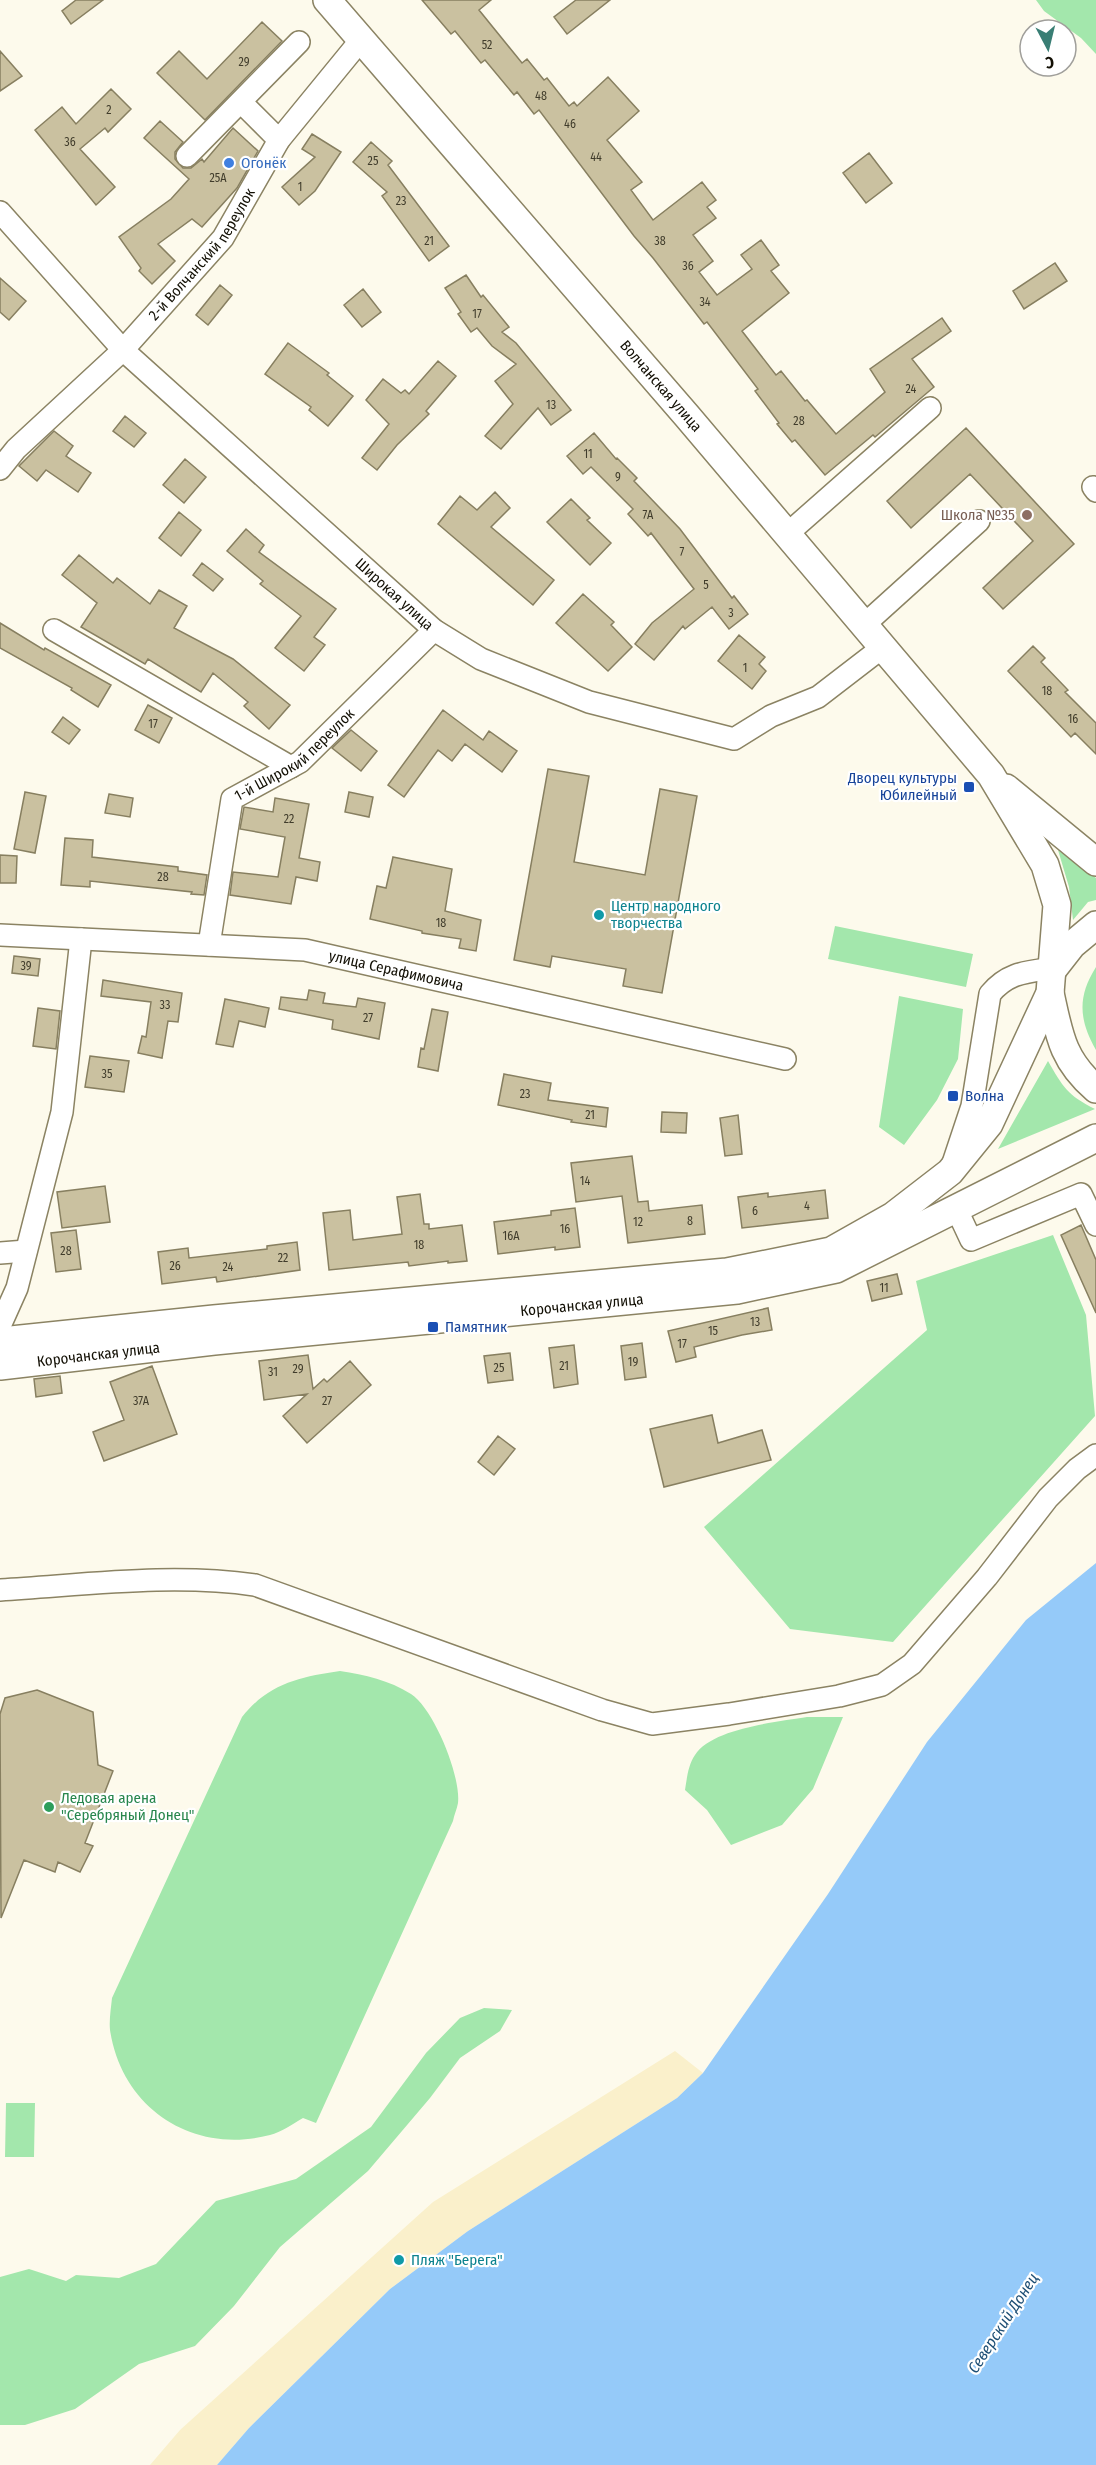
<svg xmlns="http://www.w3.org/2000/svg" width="1096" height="2465" font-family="'Fira Sans Condensed',sans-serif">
  <rect width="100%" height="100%" fill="#fdfaec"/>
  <path fill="#a3e7ac" d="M1036 0H1096V54L1081 38 1044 11Z
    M1058 850 1096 878V900L1088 902 1073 920 1069 887Z
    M835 926 973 954 966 987 828 959Z
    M1096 967V1050C1079 1020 1077 997 1096 967Z
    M899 996 963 1009 958 1059 937 1100 904 1145 879 1127Z
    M1048 1061C1063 1087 1067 1095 1095 1109L998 1149Z
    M1053 1235 1086 1315 1095 1416 893 1642 790 1629 704 1527 927 1330 916 1281Z
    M340 1671C365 1675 389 1680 411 1694 434 1709 461 1776 458 1803 457 1809 454 1815 453 1821L316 2123 303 2118C293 2124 281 2132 270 2135 193 2155 122 2109 110 2030 109 2020 111 2008 112 1998L242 1717C269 1683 300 1677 340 1671Z
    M807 1717H843L813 1789 782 1825 731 1845 707 1810 685 1790C687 1778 688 1765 695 1755 712 1728 777 1722 807 1717Z
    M484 2008 512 2010 500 2031 460 2058 430 2098 368 2171 280 2247 234 2306 195 2346 139 2364 75 2409 25 2425H0V2277L29 2269 66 2281 76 2275 119 2278 156 2264 216 2201 296 2179 371 2127 426 2053 460 2018Z
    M6 2103H35L34 2157H5Z"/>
  <path fill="#faf0cb" d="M675 2051 703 2073 677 2098 468 2231 390 2289 249 2428 217 2465H150L180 2430 433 2202Z"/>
  <path fill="#95caf9" d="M1096 1563V2465H217L249 2428 390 2289 468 2231 677 2098 703 2073 828 1894 927 1742 1026 1620Z"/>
  <path fill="#cac1a0" stroke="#877f60" stroke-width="1.5" d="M76 0H103L71 24 62 11Z
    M422 0H491L479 10 522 63 527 59 544 80 547 78 569 106 574 102 577 106 608 77 639 111 607 140 642 182 631 190 653 220 702 182 716 200 707 207 716 218 693 235 713 261 699 272 717 295 752 269 741 255 761 240 779 265 771 271 789 293 742 331 776 375 781 371 805 401 807 400 836 434 885 392 870 369 942 318 951 331 912 359 934 387 875 437 873 435 825 475 795 440 792 442 777 424 779 423 755 391 758 389 707 322 704 324 653 258 634 236 539 110 534 114 517 92 514 95 485 60 481 63 455 31 451 34Z
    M576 0H610L567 34 554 17Z
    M262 22 282 41 205 120 157 73 179 51 207 79Z
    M0 51 22 76 0 91Z
    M111 89 131 109 108 132 105 128 80 149 115 187 96 205 35 130 62 107 76 124Z
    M160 121 183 142 175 152V159L183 168H191L202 159 204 162 233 128 258 151 237 188 202 227 192 219 158 244 175 261 152 284 139 271 141 268 119 237 171 199 189 179 144 138Z
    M312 134 341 152 315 191 299 205 282 187 315 157 302 149Z
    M371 142 392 161 388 165 449 246 429 261 382 196 387 192 353 162Z
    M869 153 892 183 866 203 843 173Z
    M1055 263 1067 281 1024 309 1013 291Z
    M466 275 481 297 483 295 509 327 502 332 516 343 571 410 551 425 538 408 501 449 485 436 513 404 495 381 516 364 492 346 477 328 471 332 458 314 461 312 445 288Z
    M0 278 26 301 9 320 0 312Z
    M220 285 232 295 208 325 196 315Z
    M363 289 381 312 362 327 344 305Z
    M288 343 329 373 327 375 353 396 328 426 309 410 311 407 265 374Z
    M438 361 456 376 426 411 429 414 397 445 377 470 362 458 389 424 366 400 383 379 401 393 405 390 409 394Z
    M125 416 146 433 134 447 113 431Z
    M966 428 1074 544 1003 609 983 588 1033 541 970 474 911 528 887 501Z
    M54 431 73 446 66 456 91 473 78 492 46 470 37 481 19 466Z
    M594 433 616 459 617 458 637 478 634 481 680 529 732 598 734 596 748 614 729 629 712 607 685 629 683 626 654 660 635 644 652 623 694 589 651 533 648 536 628 514 633 509 591 467 583 474 567 456Z
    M185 459 206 477 184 503 163 485Z
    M495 492 510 508 491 527 554 580 533 605 438 524 460 496 477 510Z
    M571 499 590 518 587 520 611 543 590 565 547 522Z
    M179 512 201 530 181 556 159 538Z
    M246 529 264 545 259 552 336 609 314 637 325 645 304 671 275 648 301 616 260 584 263 581 227 551Z
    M79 555 113 583 117 578 150 604 159 590 187 606 174 628 233 659 290 705 269 729 244 706 248 702 213 673 201 692 148 659 145 664 81 627 97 603 62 575Z
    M202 563 223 579 213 591 193 575Z
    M583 594 614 622 611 625 632 647 608 671 556 623Z
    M0 623 44 650 45 648 111 685 98 707 71 690 72 688 0 648Z
    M739 635 765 657 759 664 766 671 752 689 718 661Z
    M1033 646 1045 658 1041 662 1068 690 1065 692 1096 723V754L1075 733 1071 737 1008 671Z
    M148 705 172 718 159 743 135 730Z
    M443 710 483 740 489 731 517 751 502 772 465 744 452 761 438 750 404 797 388 785Z
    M63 717 80 730 69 744 52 732Z
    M351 730 377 751 361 771 332 748Z
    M548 769 589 776 574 862 645 875 660 789 697 796 662 993 623 986 626 969 552 956 550 967 514 960Z
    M25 792 46 796 35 853 14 849Z
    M349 792 373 797 369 817 345 812Z
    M109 794 133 798 130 817 105 813Z
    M275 798 309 804 299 858 320 862 317 881 296 877 291 904 230 895 233 872 278 877 285 837 240 829 244 807 273 812Z
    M65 838 93 840 92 857 178 867V871L207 875 204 895 191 894 192 892 90 881V887L61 885Z
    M0 855 17 856 16 883H0Z
    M393 857 452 869 445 911 481 920 476 951 459 948 461 939 422 933V931L370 919 377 886 386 888Z
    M14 956 40 959 38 976 12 973Z
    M103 980 182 993 178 1022 168 1021 162 1058 138 1053 142 1036 146 1037 151 1002 101 996Z
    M309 990 325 993 323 1003 356 1007 358 998 385 1003 379 1039 332 1029 333 1020 279 1009 281 997 307 1000Z
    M225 999 269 1008 265 1027 239 1021 233 1047 216 1044Z
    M38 1008 60 1011 56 1049 33 1046Z
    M432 1009 448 1012 438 1071 418 1067 421 1048 424 1049Z
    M90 1056 129 1061 124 1092 85 1087Z
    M504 1074 551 1083 548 1100 608 1108 606 1127 571 1122 572 1120 498 1105Z
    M662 1112 687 1113 686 1133 661 1132Z
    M738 1115 742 1154 725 1156 720 1118Z
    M632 1156 638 1202 648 1201 649 1211 702 1205 705 1234 628 1243 622 1196 576 1202 571 1163Z
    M105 1186 110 1222 62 1228 57 1192Z
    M825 1190 828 1218 742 1228 738 1197 768 1193V1197Z
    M420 1194 424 1224H429V1229L462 1225 467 1261 448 1263V1261L409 1266 408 1262 329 1270 323 1213 350 1210 353 1240 402 1234 397 1197Z
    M575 1208 580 1247 555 1250V1247L498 1254 494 1222 551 1215V1211Z
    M1081 1225 1096 1260V1313L1061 1235Z
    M76 1230 81 1269 56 1272 51 1233Z
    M297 1242 300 1270 217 1282 216 1277 162 1284 158 1252 188 1248 189 1258 267 1249V1246Z
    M897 1274 902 1294 872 1301 867 1281Z
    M768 1308 772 1330 742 1335 694 1347 696 1357 676 1362 668 1331Z
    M642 1343 646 1377 625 1380 621 1346Z
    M574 1345 578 1384 554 1388 549 1348Z
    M510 1353 513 1380 488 1383 484 1356Z
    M308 1355 313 1389 324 1379 327 1382 350 1361 371 1385 307 1443 283 1416 307 1394 264 1400 259 1361Z
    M152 1366 177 1434 104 1461 93 1432 124 1420 110 1382Z
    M60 1376 62 1393 36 1397 34 1379Z
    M712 1415 718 1443 762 1430 771 1460 664 1487 650 1429Z
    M498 1436 515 1449 494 1475 478 1462Z
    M37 1690 93 1712 98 1765 113 1771 85 1843 93 1846 80 1872 58 1862 55 1872 24 1860 1 1918 0 1714 5 1698Z"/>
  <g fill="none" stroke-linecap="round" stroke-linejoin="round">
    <g stroke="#8b8363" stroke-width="24">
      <g id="minor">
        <path d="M241 102 279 140"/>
        <path d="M187 156 299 42"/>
        <path id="s1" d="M0 212 123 350 434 630 481 659 589 702 734 739 771 716 818 697 883 647"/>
        <path id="s2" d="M0 469 16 449 123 350 223 238 279 140 360 41"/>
        <path d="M1093 487 1096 491"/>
        <path d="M786 535 930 408"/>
        <path d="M865 624 979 521"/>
        <path d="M54 630 291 767"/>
        <path id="s3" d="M0 935 305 950 785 1059"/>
        <path id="s4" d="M209 945 232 799 300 762 434 630"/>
        <path d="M953 1163 972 1106 990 994C1008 972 1027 972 1054 968"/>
        <path d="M956 1208 971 1240 1081 1194 1096 1225"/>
        <path d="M0 1253 26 1251"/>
        <path d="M0 1326 17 1288 62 1112 81 939"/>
        <path d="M0 1590C85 1585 170 1573 255 1585L602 1710 652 1724 729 1714 839 1696 882 1685 912 1664 987 1577 1048 1498 1077 1469 1096 1455"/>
      </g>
    </g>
    <g stroke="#8b8363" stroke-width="30">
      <g id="major">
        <path d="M1006 788 1096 862"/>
        <path d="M1054 968 1072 945 1096 925"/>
        <path d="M1050 993C1059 1034 1062 1060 1096 1089"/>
        <path d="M0 1341 214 1319 727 1272 831 1251 893 1216 950 1172 989 1124 1050 993 1057 905 1045 865 991 775 687 416 327 0"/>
        <path id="s5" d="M0 1366 214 1341 737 1290 836 1269 1096 1138"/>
      </g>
    </g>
    <use href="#minor" stroke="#fff" stroke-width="21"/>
    <use href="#major" stroke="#fff" stroke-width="27"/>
  </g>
  <circle fill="#3f7fe0" stroke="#fff" stroke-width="2" cx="229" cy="163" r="6"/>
  <circle fill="#8d6e63" stroke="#fff" stroke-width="2" cx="1027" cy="515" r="6"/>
  <g fill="#1a4fb4" stroke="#fff" stroke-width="2">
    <rect x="963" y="781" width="12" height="12" rx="3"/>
    <rect x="947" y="1090" width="12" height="12" rx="3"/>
    <rect x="427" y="1321" width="12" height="12" rx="3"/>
  </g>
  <g fill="#0f9aa8" stroke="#fff" stroke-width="2">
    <circle cx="599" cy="915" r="6"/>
    <circle cx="399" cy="2260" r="6"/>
  </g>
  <circle fill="#2e9e5b" stroke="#fff" stroke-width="2" cx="49" cy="1807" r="6"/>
  <g text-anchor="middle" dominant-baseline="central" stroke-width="4.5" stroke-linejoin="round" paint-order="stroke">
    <g font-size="12" fill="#403c2b">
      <text x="487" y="45">52</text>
      <text x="244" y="62">29</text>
      <text x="541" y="96">48</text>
      <text x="109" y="110">2</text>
      <text x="570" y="124">46</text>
      <text x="70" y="142">36</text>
      <text x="596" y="157">44</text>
      <text x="373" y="161">25</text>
      <text x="218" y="178">25А</text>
      <text x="300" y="187">1</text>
      <text x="401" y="201">23</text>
      <text x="429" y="241">21</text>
      <text x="660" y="241">38</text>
      <text x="688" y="266">36</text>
      <text x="705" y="302">34</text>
      <text x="477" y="314">17</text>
      <text x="911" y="389">24</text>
      <text x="551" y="405">13</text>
      <text x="799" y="421">28</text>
      <text x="588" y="454">11</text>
      <text x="618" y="477">9</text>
      <text x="648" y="515">7А</text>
      <text x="682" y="552">7</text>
      <text x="706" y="585">5</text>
      <text x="731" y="613">3</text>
      <text x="745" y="668">1</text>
      <text x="1047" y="691">18</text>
      <text x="1073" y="719">16</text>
      <text x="153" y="724">17</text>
      <text x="289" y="819">22</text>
      <text x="163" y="877">28</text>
      <text x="441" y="923">18</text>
      <text x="26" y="966">39</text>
      <text x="165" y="1005">33</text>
      <text x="368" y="1018">27</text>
      <text x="107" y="1074">35</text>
      <text x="525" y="1094">23</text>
      <text x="590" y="1115">21</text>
      <text x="585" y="1181">14</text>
      <text x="807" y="1206">4</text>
      <text x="755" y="1211">6</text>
      <text x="690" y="1221">8</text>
      <text x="638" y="1222">12</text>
      <text x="565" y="1229">16</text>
      <text x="511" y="1236">16А</text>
      <text x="419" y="1245">18</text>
      <text x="66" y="1251">28</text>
      <text x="283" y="1258">22</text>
      <text x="175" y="1266">26</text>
      <text x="228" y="1267">24</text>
      <text x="884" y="1288">11</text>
      <text x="755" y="1322">13</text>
      <text x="713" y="1331">15</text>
      <text x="682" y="1344">17</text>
      <text x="633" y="1362">19</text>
      <text x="564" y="1366">21</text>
      <text x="499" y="1368">25</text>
      <text x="298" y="1369">29</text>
      <text x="273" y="1372">31</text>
      <text x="141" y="1401">37А</text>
      <text x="327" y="1401">27</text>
    </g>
    <g font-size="15" fill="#366cbe" stroke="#fff" text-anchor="start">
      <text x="241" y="163">Огонёк</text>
    </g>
    <g font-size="15" fill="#120f04" stroke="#fff">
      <text stroke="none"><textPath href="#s2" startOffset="296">2-й Волчанский переулок</textPath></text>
      <text transform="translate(661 386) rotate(49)">Волчанская улица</text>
      <text stroke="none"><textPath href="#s1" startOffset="550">Широкая улица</textPath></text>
      <text stroke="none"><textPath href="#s4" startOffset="225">1-й Широкий переулок</textPath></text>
      <text stroke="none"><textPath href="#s3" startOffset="399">улица Серафимовича</textPath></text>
      <text stroke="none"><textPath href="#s5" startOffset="585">Корочанская улица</textPath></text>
      <text stroke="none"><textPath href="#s5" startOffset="99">Корочанская улица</textPath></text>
    </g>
    <g font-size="15" fill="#785e54" stroke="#fff" text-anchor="end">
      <text x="1015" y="515">Школа №35</text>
    </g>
    <g font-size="15" fill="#164399" stroke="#fff" text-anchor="start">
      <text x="957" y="778" text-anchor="end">Дворец культуры<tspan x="957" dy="17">Юбилейный</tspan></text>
      <text x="965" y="1096">Волна</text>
      <text x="445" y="1327">Памятник</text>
    </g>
    <g font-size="15" fill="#0d838f" stroke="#fff" text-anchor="start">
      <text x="611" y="906">Центр народного<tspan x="611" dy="17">творчества</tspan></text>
      <text x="411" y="2260">Пляж "Берега"</text>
    </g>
    <g font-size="15" fill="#27864d" stroke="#fff" text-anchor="start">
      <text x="61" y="1798">Ледовая арена<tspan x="61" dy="17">"Серебряный Донец"</tspan></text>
    </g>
    <g font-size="16" font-style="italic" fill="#1f5076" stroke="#fff">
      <text transform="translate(1003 2323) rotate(-57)">Северский Донец</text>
    </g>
  </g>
  <g transform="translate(1048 48) rotate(173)"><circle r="28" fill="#ffffff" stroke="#a09f9b" stroke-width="1.5"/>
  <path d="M0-4.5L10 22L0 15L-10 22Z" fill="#397e74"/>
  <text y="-9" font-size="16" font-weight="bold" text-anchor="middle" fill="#120f04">С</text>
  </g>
</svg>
